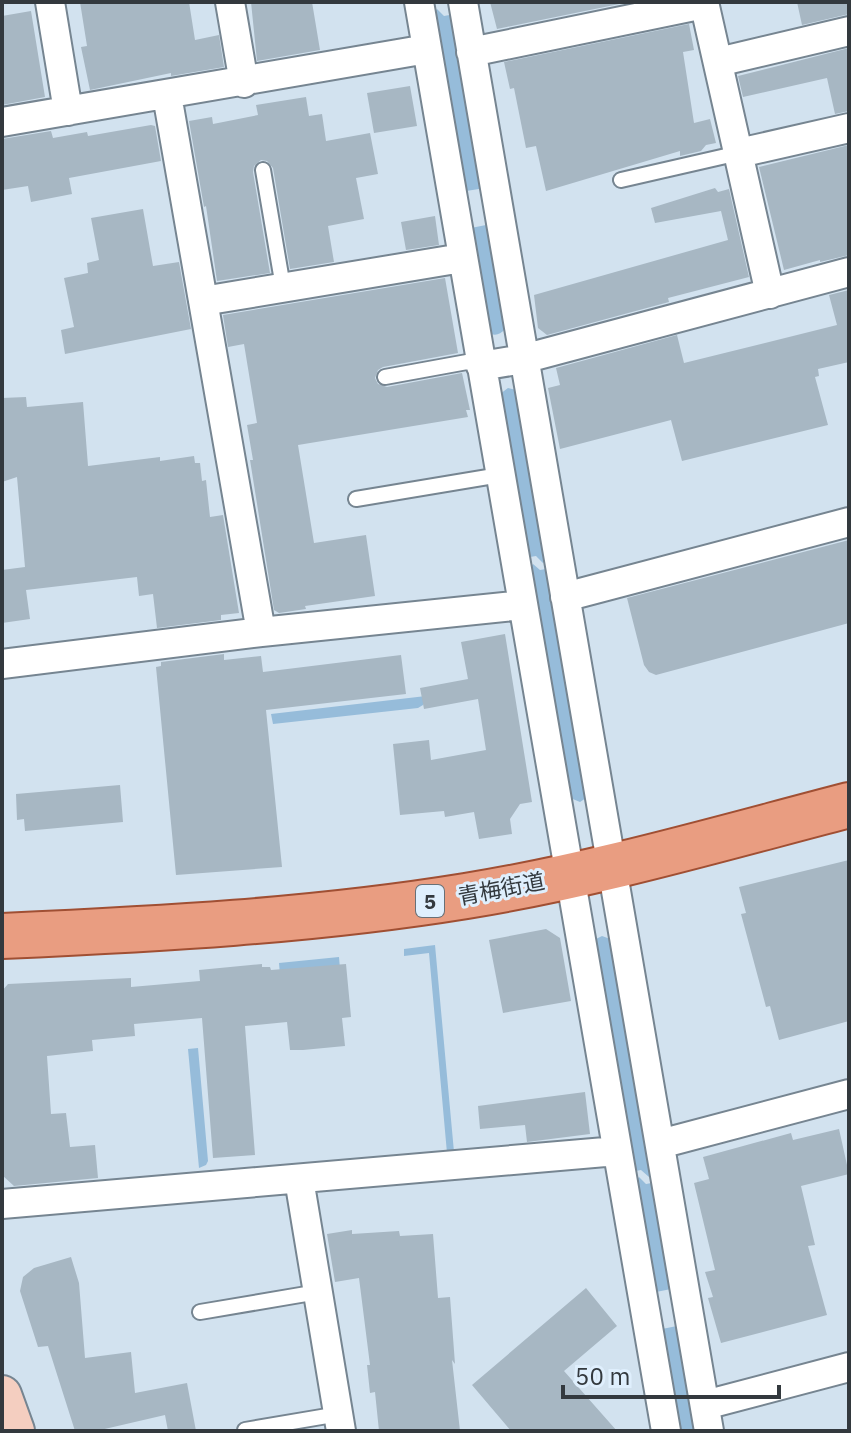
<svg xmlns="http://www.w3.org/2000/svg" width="851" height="1433" font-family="'IBM Plex Sans','Noto Sans JP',sans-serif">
  <rect width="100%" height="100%" fill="#d2e2ef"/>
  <path fill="#96bcda" d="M437 9 444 16 455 14 485 188 460 192 431 18Z
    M491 224 505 329C500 335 495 336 488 333L466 229Z
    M508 388 516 390 550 554 543 563 536 556 524 558 500 394Z
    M533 564 540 570 552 568 589 796 580 802 568 797 527 573Z
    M426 696 423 705 418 708 273 724 271 714Z
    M602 936 613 940 655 1168 649 1177 641 1170 630 1172 594 940Z
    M435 945 454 1152 447 1153 429 953 404 956V949Z
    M339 957 340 969 280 975 279 963Z
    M198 1048 208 1161 206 1165 199 1168 188 1049Z
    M639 1177 646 1184 657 1182 676 1288 651 1293 632 1186Z
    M682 1325 701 1431H674L657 1330Z"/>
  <path fill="#a7b7c3" d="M80 2H189L195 40 219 35 224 67 171 76V73L90 90 81 47 87 46Z
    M251 2H312L320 50 257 61Z
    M490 2H629L497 29Z
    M797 2H849V14L802 25Z
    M31 11 45 97 2 105V16Z
    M689 24 694 50 683 52 694 123 710 119 716 143 706 145 701 151 680 156V151L546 191 536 146 526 148 514 88 510 89 504 62Z
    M849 48V111L835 114 827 78 743 97 738 76Z
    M410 86 417 126 374 133 367 93Z
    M306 97 309 116 322 114 326 141 370 133 378 174 356 178 364 219 328 226 334 262 290 269 273 168 267 161 261 160 254 166 253 172 270 273 217 281 206 206 204 207 189 121 212 117 213 124 258 115 256 105Z
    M151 125 155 126 161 161 69 178 72 194 31 202 28 186 2 190V139L51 131 53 138 87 132 88 136Z
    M849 145V255L820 262V260L784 270 759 167Z
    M715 188 718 192 729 189 749 277 668 298 669 302 547 335 538 328 534 295 728 240 721 211 655 223 651 208Z
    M143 209 153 266 179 262 191 329 65 354 61 330 74 327 64 278 88 273 87 263 99 260 91 218Z
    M435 216 439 245 406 250 401 222Z
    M445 278 458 353 383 367 378 370 375 378 378 384 387 387 462 373 470 410H466L468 417 298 445 314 543 366 535 375 596 305 606 306 609 279 613 274 610 250 460H253L247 425 257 423 244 344 228 347 223 315Z
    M849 290V362L818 369 819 376 815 377 828 425 682 461 671 420 560 449 548 388 560 385 556 368 677 335 684 363 837 325 829 295Z
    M26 397 27 407 83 402 88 466 160 457V461L194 456 195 463H200L202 481 206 480 210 517 223 515 239 613 221 615V620L157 628 153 594 139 596 137 577 26 590 30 619 2 623V570L25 567 17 477 2 482V398Z
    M849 540V623L656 675 649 672 644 665 627 598Z
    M505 634 532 802 520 804 510 819 512 834 479 839 474 812 445 817 444 811 400 815 393 744 429 740 431 760 486 750 478 699 424 709 420 688 468 679 461 642Z
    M224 654V660L261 656 263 672 401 655 406 694 266 710 282 867 176 875 156 667 161 666V662Z
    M120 785 123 822 25 831 24 819 17 820 16 794Z
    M849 860V1021L779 1040 770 1006 766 1007 741 914 746 913 739 887Z
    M546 929 560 938 571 1001 503 1013 489 940Z
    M262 964V967H270L271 970 346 964 351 1017 342 1018 345 1046 303 1050H290L287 1022 245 1026 255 1155 213 1158 202 1018 134 1024 135 1036 92 1040 93 1051 47 1056 51 1114 66 1113 70 1147 95 1145 98 1178 14 1186 2 1175V991L8 984 131 978V987L200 981 199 970Z
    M585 1092 590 1134 527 1142 525 1125 480 1129 478 1106Z
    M839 1129 849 1174 801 1186 815 1245 808 1246 827 1315 721 1343 708 1298 713 1297 705 1272 715 1270 694 1183 709 1179 703 1157 791 1133 793 1140Z
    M352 1230V1234L399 1231 400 1236 433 1234 438 1298 450 1297 455 1364 452 1360 460 1431H379L375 1392 370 1393 367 1365H370L359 1278 335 1282 327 1234Z
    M71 1257 79 1283 85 1358 131 1352 135 1393 187 1383 196 1431H168L165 1415 96 1431H75L48 1346 38 1347 20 1291 23 1277 34 1268Z
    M586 1288 617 1326 564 1371 617 1431H511L472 1385Z"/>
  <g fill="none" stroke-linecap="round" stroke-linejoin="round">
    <g stroke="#768591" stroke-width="18">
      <path id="service" d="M263 170 283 287
        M621 180 739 153
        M385 377 467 362 481 366
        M356 499 500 475
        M200 1312 318 1292
        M245 1430 339 1414"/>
    </g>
    <g stroke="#768591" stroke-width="32">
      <path id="minor" d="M50 2 68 111
        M230 2 244 83
        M419 2 666 1431
        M463 2 709 1431
        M704 2 770 294
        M471 52 704 4
        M718 62 849 31
        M167 95 261 632
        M2 122 427 49
        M739 153 849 128
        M203 301 462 258
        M481 366 523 359 849 272
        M565 597 849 522
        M2 664 261 632 523 605
        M660 1144 849 1094
        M299 1179 341 1431
        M2 1204 617 1151
        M705 1405 849 1367"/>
    </g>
    <g stroke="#768591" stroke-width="42">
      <path id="secondary" d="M2 1395 15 1431"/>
    </g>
    <g stroke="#a04f33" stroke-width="48">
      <path id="primary" d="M2 936C158 929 312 921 466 896 596 875 722 838 849 805"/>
    </g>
    <use href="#service" stroke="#fff" stroke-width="14"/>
    <use href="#minor" stroke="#fff" stroke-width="28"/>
    <use href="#secondary" stroke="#f4cec0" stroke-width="38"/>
    <use href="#primary" stroke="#e99d81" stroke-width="44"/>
  </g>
  <g text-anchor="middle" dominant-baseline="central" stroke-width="6" stroke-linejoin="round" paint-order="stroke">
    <rect fill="#dfeffd" stroke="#677077" stroke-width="2" x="416" y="885" width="28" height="32" rx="6"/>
    <g font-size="20" font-weight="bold" fill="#33393e">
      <text x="430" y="901">5</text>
    </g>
    <g font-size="22" fill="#33393e" stroke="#dfeffd">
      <text transform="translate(501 888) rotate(-11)">青梅街道</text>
    </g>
  </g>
  <rect width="851" height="1433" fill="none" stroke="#33393e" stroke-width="8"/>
  <path d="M563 1385v12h216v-12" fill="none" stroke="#33393e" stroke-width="4"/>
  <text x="575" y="1385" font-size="24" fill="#33393e" stroke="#dfeffd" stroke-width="6" paint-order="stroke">50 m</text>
</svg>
